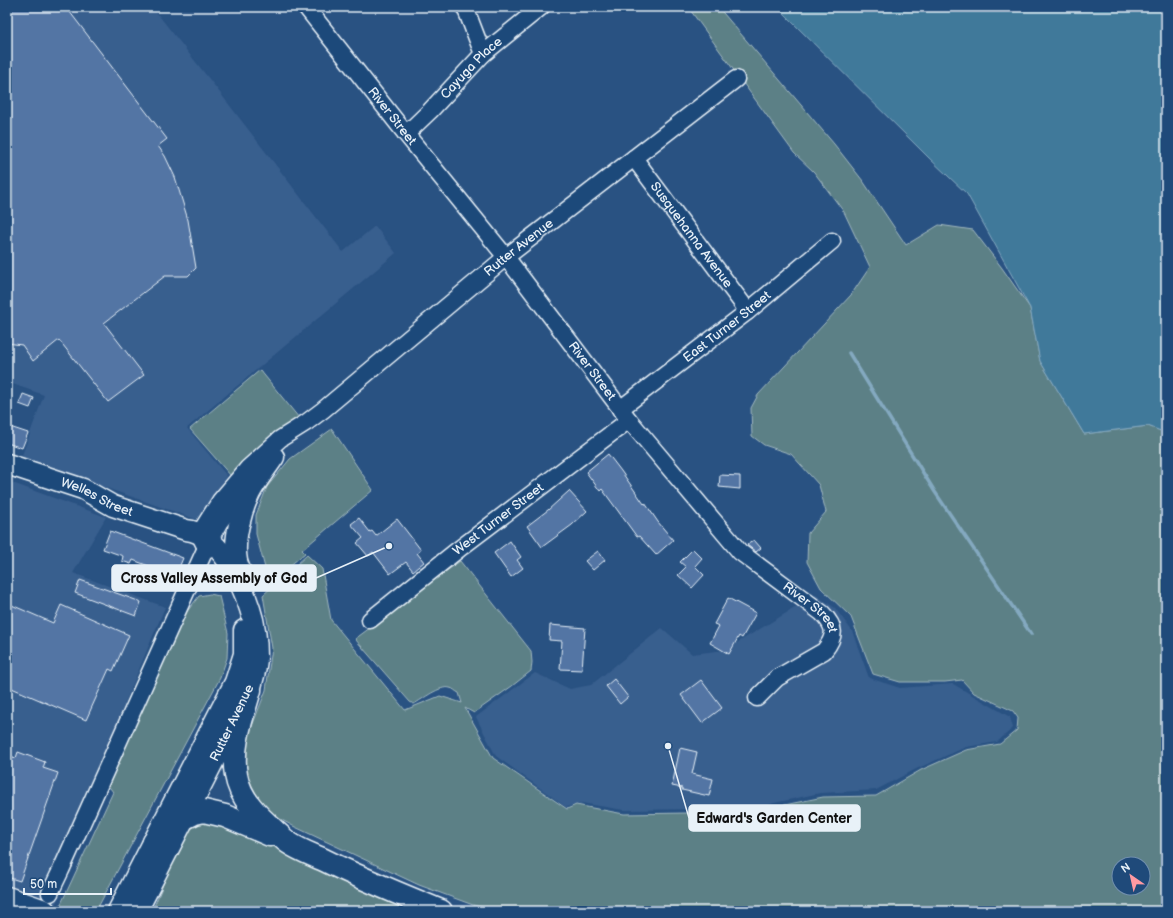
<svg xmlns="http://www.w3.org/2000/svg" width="1173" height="918" font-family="'Balsamiq Sans',sans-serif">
  <rect width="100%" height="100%" fill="#295282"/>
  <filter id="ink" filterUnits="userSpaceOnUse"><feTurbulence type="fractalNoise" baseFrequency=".025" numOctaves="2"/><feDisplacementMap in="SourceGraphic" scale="8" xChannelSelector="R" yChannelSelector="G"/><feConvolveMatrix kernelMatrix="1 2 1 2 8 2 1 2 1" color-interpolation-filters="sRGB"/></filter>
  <g filter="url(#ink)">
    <path fill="#395f8e" d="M7 7H152L210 80 343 252 375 226 396 253 187 428 227 476 198 520 21 458 44 395 7 382Z
      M7 481 106 517 73 573 165 607 93 780 103 797 55 905 7 888Z
      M816 595 835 608 852 631 869 678 900 688 953 684 1010 717 1013 728 997 742 966 747 916 769 876 790 820 793 774 803 761 808 624 810 582 803 566 807 496 756 476 717 535 673 570 689 591 685 662 628 692 654 725 650Z"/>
    <path fill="#5b8086" stroke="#a2b8bf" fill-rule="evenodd" d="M688 7H718L834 144 863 181 906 245 939 225 973 230 1002 268 1030 308 1040 361 1084 434 1148 426 1166 433V911H496L473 905 419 885 293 826 271 814 259 800 250 782 244 762 246 742 266 690 272 648 263 595 307 555 322 569 331 620 405 710 440 696 462 703 459 693C456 692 453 688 450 688 440 685 423 699 414 704L410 702 355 639 460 561 531 651 532 662 531 671 512 686 474 713 465 708 493 758 567 809 576 805 624 814 751 812 823 797 876 796 921 770 966 750 1000 744 1017 730 1018 718 1013 711 974 693 962 680 945 682H900L873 674 851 617 821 588 807 562 808 533 826 512 819 485 791 454 764 445 752 436 751 408 758 395 851 295 870 267 844 212 814 172 794 153ZM1119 864H1143V888H1119Z
      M260 370 299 418 231 476 190 429Z
      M332 429 373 490 302 550 305 553 269 583 256 534V515L267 487 290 459Z
      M210 594 219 596 228 633 227 658 220 678 96 911H71L60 906 113 792 107 784 182 618 199 596Z
      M207 822 273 841 419 911H152L161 890 170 861 185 837 191 829 198 823Z"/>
    <path fill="#41799a" stroke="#84a9c0" d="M777 7H1166V433L1148 426 1084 434 1040 361 1030 308 967 194 928 157Z"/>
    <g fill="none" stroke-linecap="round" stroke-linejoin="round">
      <path stroke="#84a9c0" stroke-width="3.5" d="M849 353 935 492 1031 634"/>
    </g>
    <path fill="#5274a4" stroke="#e8f1f8" d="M7 7H66L167 139 158 146 165 156 175 177 188 220 196 268 188 276H165L104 323 144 375 108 402 59 340 33 361 22 345 7 343Z
      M23 394 34 398 30 408 19 404Z
      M7 426 28 433 22 448 7 443Z
      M608 454 621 471 644 504 645 503 658 522 673 540 656 555 639 536 637 537 602 489 600 491 586 472Z
      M720 475 740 476V489L719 487Z
      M569 491 587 511 572 525 542 547 527 526 548 510Z
      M359 518 370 532 372 531 376 536 397 519 421 550 417 553 424 562 413 571 406 562 390 574 373 552 368 556 357 543 363 538 351 524Z
      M110 531 183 558 176 575 173 574 169 583 159 579 162 571 133 560 131 564 122 561 123 556 103 549Z
      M754 540 761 548 756 552 747 545Z
      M510 541 521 557 517 560 523 568 511 577 494 553Z
      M693 549 702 558 695 566 704 575 692 588 678 575 686 567 680 562Z
      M598 551 605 560 593 570 585 561Z
      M80 580 141 602 136 616 75 593Z
      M728 598 756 613 742 638 739 636 729 654 710 643 719 626 714 624Z
      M7 603 53 623 61 605 129 635 113 671 109 669 86 720 7 686Z
      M550 625 585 628 582 670 560 669 562 641 549 640Z
      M614 679 628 697 620 704 606 686Z
      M701 680 722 708 702 723 681 695Z
      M680 748 697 752 692 774 713 779 709 796 682 790V788L672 786Z
      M18 752 45 762 43 768 58 773 20 881 7 877V755L16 758Z"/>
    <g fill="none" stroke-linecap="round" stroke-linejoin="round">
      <g stroke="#e8f1f8" stroke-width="19">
        <g id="minor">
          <path id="s1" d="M306 7 406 134 506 257 629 420 740 552 822 613C836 627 836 636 824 651L777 678 757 698"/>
          <path d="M465 7 483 54"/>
          <path id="s2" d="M406 134 430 111 483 54 541 7"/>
          <path id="s3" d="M634 158 742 303 747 312"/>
          <path id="s4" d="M620 409 747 312 832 241"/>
          <path id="s5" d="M204 544 199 534 220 501 248 468 280 439 307 422 323 410 506 257 736 79"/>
          <path id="s6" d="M370 620 459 549 629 420"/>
          <path d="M50 893 61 870 209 541 219 523 250 482"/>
        </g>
      </g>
      <g stroke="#e8f1f8" stroke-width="23">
        <g id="major">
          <path id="s7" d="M7 464 83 489 113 506 186 530C219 533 241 581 250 609 255 624 257 641 257 657 257 668 253 679 250 690L137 911"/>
          <path d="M242 576C241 571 238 566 237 561 233 541 241 511 250 493 257 480 266 469 274 457"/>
          <path d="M118 911 235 682 244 654V630"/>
        </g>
      </g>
      <g stroke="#e8f1f8" stroke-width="25">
        <path id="highway" d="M250 690C242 718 231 746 236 775 240 799 258 816 275 831 280 835 284 840 289 843 299 850 313 855 324 860 362 879 402 895 441 911
          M154 842 171 825 195 813 204 811 225 816 270 835
          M7 898 44 911"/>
      </g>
      <use href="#minor" stroke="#1f4a7a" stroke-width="16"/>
      <use href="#major" stroke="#1f4a7a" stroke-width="20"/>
      <use href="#highway" stroke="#1f4a7a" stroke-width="22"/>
    </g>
  </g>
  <g text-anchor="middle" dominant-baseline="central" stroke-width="3" stroke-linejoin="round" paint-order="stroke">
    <g font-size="13" fill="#e8f1f8" stroke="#1f4a7a">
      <text stroke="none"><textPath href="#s2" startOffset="93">Cayuga Place</textPath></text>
      <text stroke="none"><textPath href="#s1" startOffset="139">River Street</textPath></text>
      <text stroke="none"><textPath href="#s3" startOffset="96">Susquehanna Avenue</textPath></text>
      <text stroke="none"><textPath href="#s5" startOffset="443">Rutter Avenue</textPath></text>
      <text stroke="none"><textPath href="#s4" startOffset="135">East Turner Street</textPath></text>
      <text stroke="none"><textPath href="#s1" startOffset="463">River Street</textPath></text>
      <text stroke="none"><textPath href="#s7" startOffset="96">Welles Street</textPath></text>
      <text stroke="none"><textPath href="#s6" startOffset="163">West Turner Street</textPath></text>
      <text stroke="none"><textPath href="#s1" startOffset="787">River Street</textPath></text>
      <text transform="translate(232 723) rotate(-64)">Rutter Avenue</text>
    </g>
  </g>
  <path fill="none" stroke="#e8f1f8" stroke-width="1.5" d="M389 546L316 578M668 746L689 818"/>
  <g fill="#e8f1f8" stroke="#1f4a7a" stroke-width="1.5">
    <circle cx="389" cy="546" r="4"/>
    <circle cx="668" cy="746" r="4"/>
  </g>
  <g fill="#e8f1f8" stroke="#e8f1f8" stroke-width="1.5">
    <rect x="112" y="565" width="204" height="26" rx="4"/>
    <rect x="689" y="805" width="171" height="26" rx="4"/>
  </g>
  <g font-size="14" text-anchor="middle" font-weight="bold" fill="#111">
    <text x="214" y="583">Cross Valley Assembly of God</text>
    <text x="774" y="823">Edward's Garden Center</text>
  </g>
  <rect width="1173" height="918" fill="none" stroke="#1f4a7a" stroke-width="24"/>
  <rect x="12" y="12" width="1149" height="894" fill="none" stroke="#e8f1f8" stroke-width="1.5" filter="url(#ink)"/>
  <g transform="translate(1131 876) rotate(326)"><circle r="19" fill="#1f4a7a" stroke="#6f8dac"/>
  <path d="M0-3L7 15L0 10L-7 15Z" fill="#ff9aa2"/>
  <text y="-6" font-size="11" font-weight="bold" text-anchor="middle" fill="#e8f1f8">N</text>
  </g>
  <path d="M24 888v6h87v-6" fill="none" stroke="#e8f1f8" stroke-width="2"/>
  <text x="30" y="888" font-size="12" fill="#e8f1f8" stroke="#1f4a7a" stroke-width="3" paint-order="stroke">50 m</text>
</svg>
